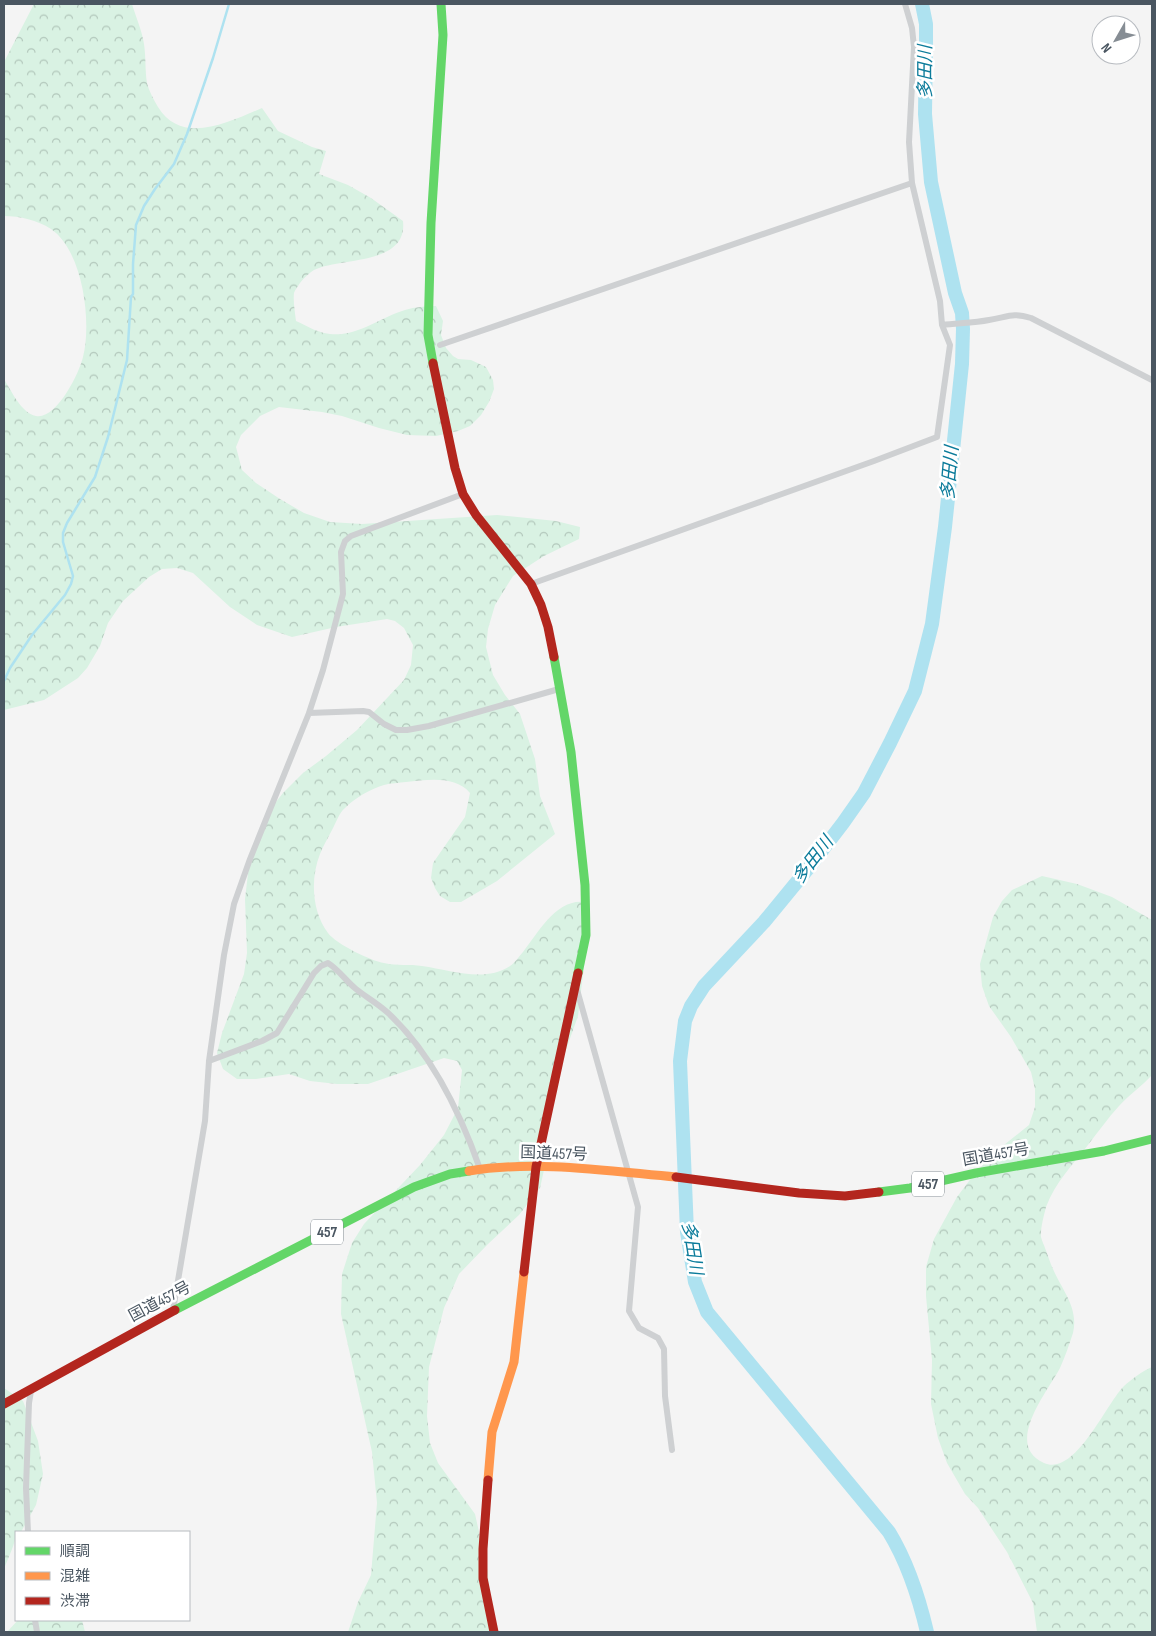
<svg xmlns="http://www.w3.org/2000/svg" width="1156" height="1636" font-family="'Sofia Sans Condensed','Noto Sans JP',sans-serif">
  <defs>
    <pattern id="forest-crowns" width="20" height="18" patternUnits="userSpaceOnUse" patternTransform="scale(1.25)"><rect width="20" height="18" fill="#d9f2e3"/><path d="M2 6a3 3 0 1 1 6 0M12 15a3 3 0 1 1 6 0" fill="none" stroke="#b2c7bb"/></pattern>
  </defs>
  <rect width="100%" height="100%" fill="#f4f4f4"/>
  <path fill="url(#forest-crowns)" d="M34 4H132C136 17 142 31 144 44 146 57 145 71 147 83 149 91 154 100 158 107 182 146 229 122 262 108L278 131 312 147 326 151 319 174 348 185 371 198 403 221C408 266 340 257 314 270 309 273 303 279 300 283 298 286 295 290 294 293 293 301 295 312 296 321 305 325 315 331 324 333 354 340 378 318 405 310 415 307 426 306 436 306L443 321 441 335 446 348 453 356 458 359 471 360 486 367 493 380 494 389 489 402 481 415 470 426 458 431 436 436 407 435 379 428 342 416 322 412 279 407 260 416 241 435 236 447 242 470 256 483 280 499 304 513 330 522 362 524 497 515 556 521 580 527 579 539 544 556 513 576 495 605 488 629 486 647 493 675 505 695 520 714 535 759 540 796 555 834 497 881 461 902H450L440 896 435 888 431 878 433 863 465 817 470 793C455 775 427 780 406 782 399 783 391 783 384 785 370 789 355 798 345 808 339 813 336 823 332 830 328 838 323 846 320 854 310 879 312 912 328 933 336 944 371 961 384 963 397 966 410 964 422 966 451 970 484 983 510 966 515 963 519 956 523 952 538 933 556 899 584 902L588 933 578 1016 558 1072 545 1143 544 1170 540 1188 519 1215 488 1244 459 1274 444 1308 429 1367 427 1416 430 1443 438 1463 475 1514 488 1572 490 1632H348L358 1602 371 1575 377 1503 372 1452 341 1314 342 1274 352 1243 364 1224 420 1165 444 1135 458 1108 462 1070 457 1061 444 1058 368 1084H337L310 1081 289 1074 256 1079H237L223 1069 217 1053 222 1033 244 974 247 953 245 899 249 865 268 812 283 793 303 773 326 756 357 730 404 680 411 665 413 645 404 628 395 621 387 619 336 627 292 637 257 625 230 607 193 573 177 568 162 569 149 577 123 601 108 623 100 646 87 668 78 678 44 700 4 710V379C11 390 21 413 36 416 56 420 79 374 83 357 92 322 83 251 51 229 37 220 20 216 4 216V62Z
    M1042 876 1077 884 1112 897 1152 920V1075C1142 1086 1129 1095 1119 1106 1108 1118 1098 1132 1088 1145 1073 1164 1055 1183 1046 1207 1044 1215 1040 1230 1041 1237 1042 1241 1044 1245 1045 1248 1048 1255 1050 1263 1053 1269 1062 1290 1079 1308 1073 1333 1069 1345 1065 1357 1060 1368 1048 1391 1003 1445 1044 1463 1075 1477 1106 1404 1124 1386 1132 1379 1142 1371 1152 1367V1632H1037L1033 1603 1007 1552 978 1508 965 1494 947 1463 938 1438 931 1404 932 1360 926 1296V1267L934 1239 957 1197 975 1173 999 1149 1029 1125 1035 1107V1089L1031 1072 1011 1037 989 1006 982 986 980 964 993 917 1002 901 1012 890Z
    M4 1388 23 1401 38 1441 43 1474 36 1505 21 1532H16C16 1543 8 1558 4 1569Z
    M18 1620H82L85 1632H7Z"/>
  <g fill="none" stroke-linecap="round" stroke-linejoin="round">
    <path stroke="#aee2f0" stroke-width="2.5" d="M4 681 10 668 32 635 65 595 71 584 73 576 63 542V533L67 523 95 477 108 437 127 360 131 297 133 294V264L136 225 144 206 155 189 174 164 187 134 213 58 229 4"/>
    <path stroke="#aee2f0" stroke-width="14" d="M922 4 926 24V42L925 114 931 182 955 293 962 313 963 329 962 364 945 527 932 624 915 691 890 743 864 793 843 823 810 866 764 922 704 986 691 1006 685 1021 680 1061 687 1232 695 1282 707 1312 889 1532C908 1563 919 1598 927 1632"/>
    <path stroke="#ced0d2" stroke-width="6" d="M942 325C958 323 974 323 989 320 1008 317 1012 312 1031 318L1152 380
      M440 345 912 183
      M531 584 874 461 937 437 950 345 942 325 940 301 912 183 909 142 914 47 912 28 905 4
      M309 713 363 711 369 712 384 724 396 730H407L429 726 559 689
      M576 986 638 1207 629 1311 639 1328 658 1338 664 1349 665 1396 672 1450
      M209 1061 262 1041 277 1033 314 973 321 966 328 963C339 970 346 981 356 989 366 997 377 1003 387 1012 432 1053 460 1112 480 1169
      M173 1310 205 1121 209 1061 224 955 234 904 250 859 309 713 323 670 343 594 341 552 345 541 351 536 463 494
      M28 1532 26 1488 29 1403 31 1391
      M35 1620 37 1632"/>
    <path stroke="#63d668" stroke-width="9" d="M433 363 428 335 431 223 443 35 441 4
      M554 657 571 752 585 885 586 935 578 973
      M879 1192 910 1188 976 1173 1104 1151 1152 1139
      M175 1310 414 1187 450 1174 469 1171"/>
    <path stroke="#ff974d" stroke-width="9" d="M469 1171C536 1160 608 1171 676 1177
      M488 1480 492 1432 514 1362 524 1272"/>
    <path stroke="#b3261e" stroke-width="9" d="M433 363 455 468 463 494 476 515 531 584 541 605 548 627 554 657
      M676 1177 799 1193 845 1196 879 1192
      M524 1272 536 1167 578 973
      M4 1404 175 1310
      M488 1480 483 1549V1578L494 1632"/>
  </g>
  <g text-anchor="middle" dominant-baseline="central" stroke-width="5" stroke-linejoin="round" paint-order="stroke">
    <g fill="#fff" stroke="#808990" stroke-width="1">
      <rect x="912" y="1171.5" width="32" height="25" rx="4"/>
      <rect x="311" y="1219.5" width="32" height="25" rx="4"/>
    </g>
    <g font-size="15" font-weight="bold" fill="#4a5661">
      <text x="928" y="1184">457</text>
      <text x="327" y="1232">457</text>
    </g>
    <g font-size="16" fill="#4a5661" stroke="#fff">
      <text transform="translate(554 1154) rotate(2)">国道457号</text>
      <text transform="translate(996 1155) rotate(-10)">国道457号</text>
      <text transform="translate(160 1302) rotate(-28)">国道457号</text>
    </g>
    <g font-size="18" font-style="italic" fill="#0c7c9b" stroke="#fff">
      <text transform="translate(925 72) rotate(-90)">多田川</text>
      <text transform="translate(950 473) rotate(-85)">多田川</text>
      <text transform="translate(813 860) rotate(-52)">多田川</text>
      <text transform="translate(692 1248) rotate(81)">多田川</text>
    </g>
  </g>
  <rect width="1156" height="1636" fill="none" stroke="#4a5661" stroke-width="10"/>
  <rect x="15" y="1531" width="175" height="90" fill="#ffffff" stroke="#b7bbc0"/>
  <rect x="25" y="1547" width="25" height="8" fill="#63d668" stroke="#b7bbc0"/>
  <text x="60" y="1556" font-size="15" fill="#4a5661">順調</text>
  <rect x="25" y="1572" width="25" height="8" fill="#ff974d" stroke="#b7bbc0"/>
  <text x="60" y="1581" font-size="15" fill="#4a5661">混雑</text>
  <rect x="25" y="1597" width="25" height="8" fill="#b3261e" stroke="#b7bbc0"/>
  <text x="60" y="1606" font-size="15" fill="#4a5661">渋滞</text>
  <g transform="translate(1116 40) rotate(231)"><circle r="24" fill="#ffffff" stroke="#b7bbc0"/>
  <path d="M0-4L9 19L0 12L-9 19Z" fill="#868d94"/>
  <text y="-8" font-size="14" font-weight="bold" text-anchor="middle" fill="#4a5661">N</text>
  </g>
</svg>
